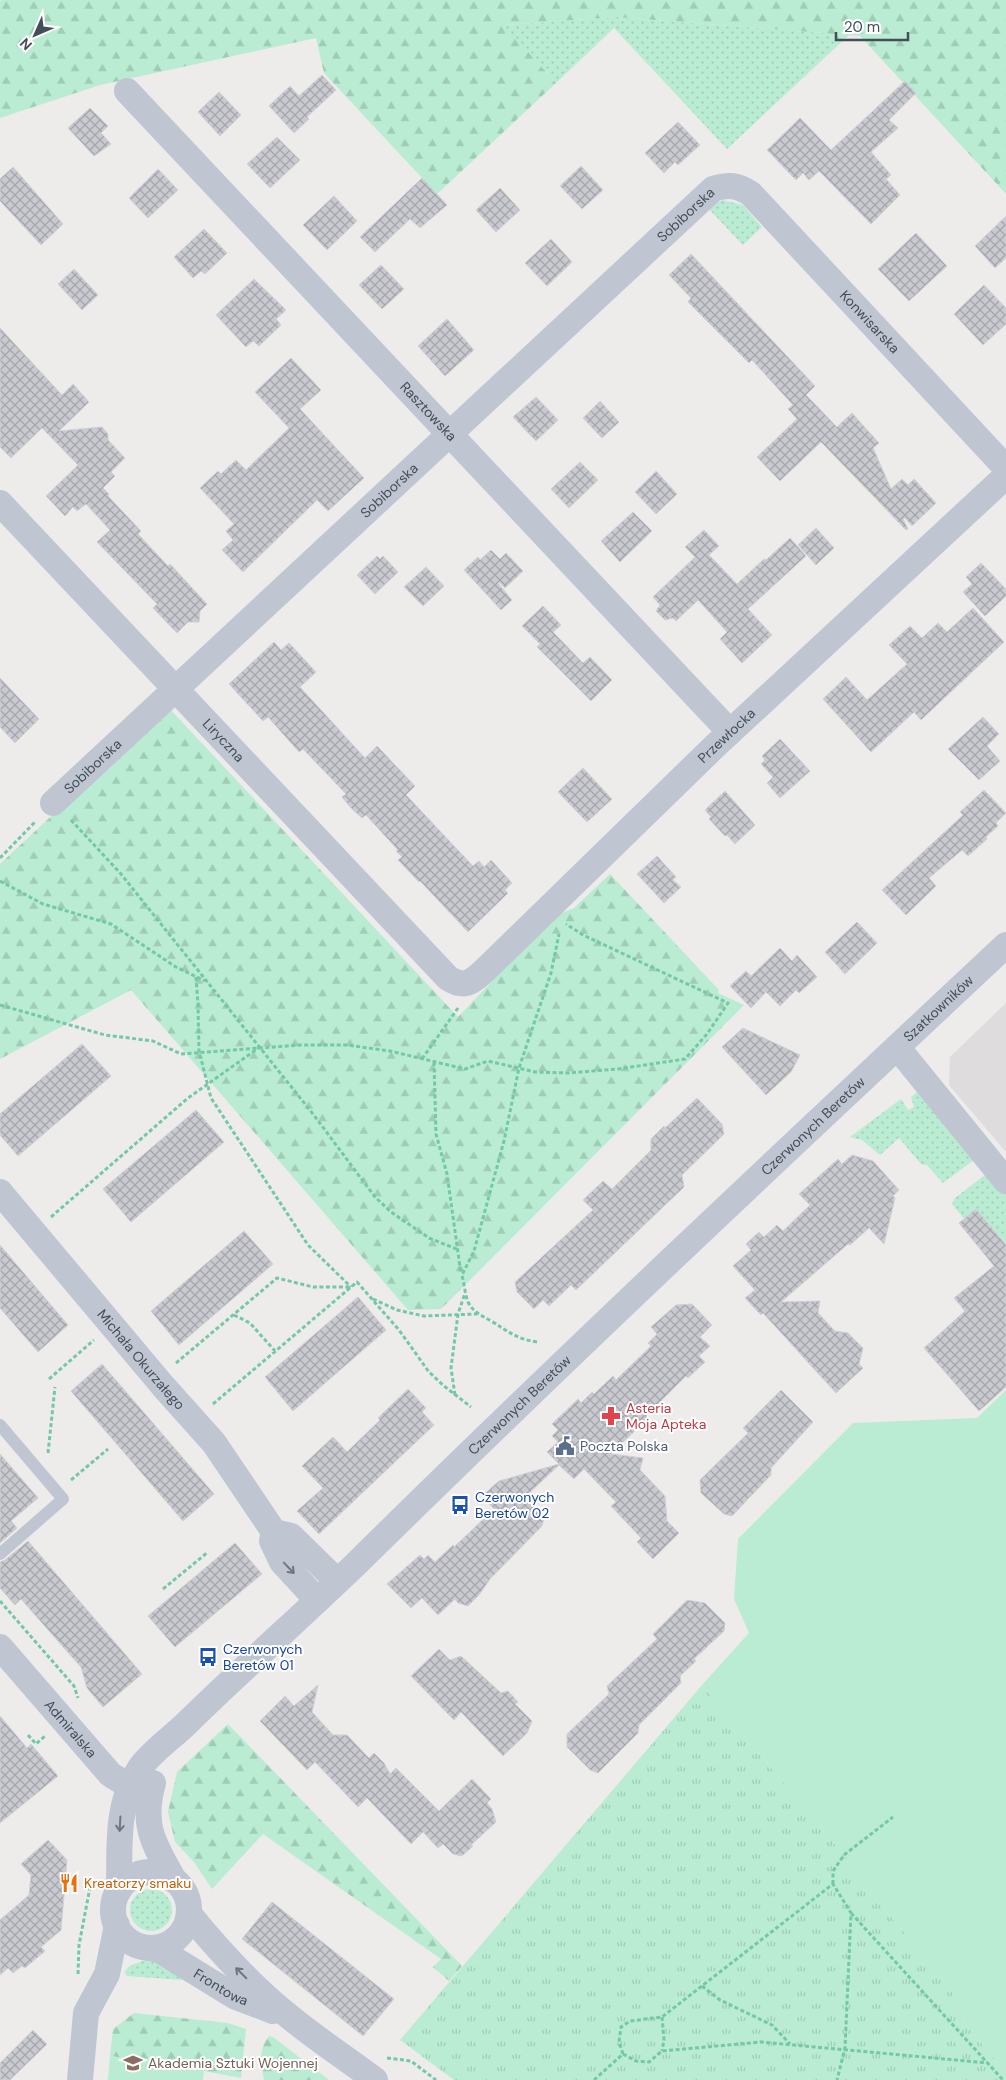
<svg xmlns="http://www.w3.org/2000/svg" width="1006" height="2080" font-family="'DM Sans',sans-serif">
  <defs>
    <pattern id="grass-dots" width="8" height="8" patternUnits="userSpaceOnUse" patternTransform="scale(1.25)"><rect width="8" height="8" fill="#b9ecd2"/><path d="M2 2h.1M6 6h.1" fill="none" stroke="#a0ccb6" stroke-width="1.8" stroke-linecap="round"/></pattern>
    <pattern id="forest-firs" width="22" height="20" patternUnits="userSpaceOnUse" patternTransform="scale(1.25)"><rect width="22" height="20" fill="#b9ecd2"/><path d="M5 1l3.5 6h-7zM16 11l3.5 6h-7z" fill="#a0ccb6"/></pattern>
    <pattern id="park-tufts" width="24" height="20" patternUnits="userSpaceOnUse" patternTransform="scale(1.25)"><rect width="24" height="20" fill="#b9ecd2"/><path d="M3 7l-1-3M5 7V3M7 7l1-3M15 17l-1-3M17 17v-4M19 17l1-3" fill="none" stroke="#a0ccb6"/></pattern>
    <pattern id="building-cross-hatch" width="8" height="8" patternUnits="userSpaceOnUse" patternTransform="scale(1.25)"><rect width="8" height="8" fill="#c8cad0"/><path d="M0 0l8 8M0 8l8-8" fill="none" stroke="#a4a6ac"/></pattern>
  </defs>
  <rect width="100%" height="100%" fill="#eeebeb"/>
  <path fill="#dfdcdd" d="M1006 1003V1152L949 1085 950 1057Z"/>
  <path fill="url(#grass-dots)" d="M616 17 849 35 727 149 614 28 556 83 503 25Z
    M723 200 743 205 762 227 743 245 706 206Z
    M920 1090 974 1160 943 1183 927 1165 921 1164 899 1138 880 1155 862 1140 850 1137 901 1099 908 1110 914 1107 911 1097Z
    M985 1175 1006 1193V1246L976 1209 964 1219 952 1204 955 1198Z
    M130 1910a21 21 0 1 1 42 0a21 21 0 1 1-42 0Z
    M146 1960 153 1961 185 1976 182 1980 127 1976 124 1972 131 1965Z"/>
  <path fill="url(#forest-firs)" d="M2 0H1006V194L860 36 616 17 504 25 556 83 437 194 324 73 316 38 100 85 0 118V1Z
    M168 707 458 1017 554 916 574 908 610 874 719 990 718 993 744 1005 441 1309 408 1310 131 990 0 1059V864Z
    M228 1724 462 1966 449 1981 433 1967 441 1959 263 1834 212 1889 194 1862 175 1842 168 1812 177 1772Z
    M134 2013 228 2023 246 2029 241 2078 204 2071 203 2069 110 2056 113 2029Z
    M269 2036 273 2037 329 2080H264C261 2064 258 2049 269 2036Z"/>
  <path fill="url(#park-tufts)" d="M702 1685 844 1855 849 1861 851 1869 949 1986 966 2024 1006 2073V2080H454L400 2040Z"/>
  <path fill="#b9ecd2" d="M1006 1390V2073L966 2024 949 1986 851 1869 849 1861 844 1855 702 1685 749 1633 734 1599 738 1539 853 1423 977 1418Z
    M110 2056 204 2069 203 2080H108Z"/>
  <path fill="url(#building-cross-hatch)" stroke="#cfd1d7" d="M322 75 336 90 307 117 309 119 294 133 269 106 290 86 299 96Z
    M905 81 916 93 889 120 898 128 871 152 891 175 886 179 900 195 871 224 819 171 809 180 803 173 796 180 767 150 800 118 831 150Z
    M219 92 241 115 220 136 198 112Z
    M90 108 108 126 101 133 111 144 94 156 68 128Z
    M678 122 700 145 678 165 675 162 664 173 645 153Z
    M277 137 300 160 270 188 247 164Z
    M581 166 603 190 582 209 560 186Z
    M13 167 63 224 41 245 0 201V179Z
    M158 169 178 190 148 218 129 198Z
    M422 178 447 205 420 228 410 219 375 252 360 237Z
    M500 188 520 210 496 232 476 210Z
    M334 196 357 221 327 250 303 225Z
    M1006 216V258L995 268 975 246Z
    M204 229 227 253 205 274 201 271 193 278 174 257Z
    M916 233 947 266 909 301 878 269Z
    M551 239 572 262 547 286 525 263Z
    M691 254 815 386 806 395 837 427 852 413 879 443 873 448 891 489 902 479 908 485 914 479 936 503 912 526 905 518 903 519 908 529 906 530 821 442 780 481 757 457 797 419 788 409 793 405 752 360 749 363 688 302 691 298 669 275Z
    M381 265 404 289 382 309 359 285Z
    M74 269 98 295 82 310 58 284Z
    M254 279 286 310 276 319 281 325 259 346 253 341 246 347 216 315Z
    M984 285 1006 308V324L983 345 954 314Z
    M447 319 474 350 445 376 418 346Z
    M0 328 62 395 73 384 89 402 59 431 102 427 108 434V440L125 458 111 472 115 476 103 488 109 494 108 496 141 531 138 534 168 566 170 564 207 604 200 611 199 622H188L177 633 153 608 157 604 97 542 110 530 86 504 77 511 73 507 65 516 46 496 78 465 42 428 11 458 0 447Z
    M291 358 321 390 300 409 364 478 328 511 317 500 243 572 222 550 233 540 226 531 234 524 200 488 218 471 221 474 236 460 246 470 289 428 255 392Z
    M536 397 558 420 536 441 513 417Z
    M600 401 619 422 602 438 583 418Z
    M580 462 598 480 569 508 551 489Z
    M656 471 677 494 656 514 635 492Z
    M633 512 652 531 620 562 601 541Z
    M816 528 834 548 816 565 798 545Z
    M704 530 719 546 709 555 737 584 764 559 766 560 790 538 806 556 748 609 772 635 742 663 720 639 727 632 698 600 676 621 673 618 665 620 656 611 660 605 653 597 695 557 685 547Z
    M491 550 500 559 506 553 523 571 505 588 499 582 498 583 512 600 501 610 464 570 478 557 480 560Z
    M377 556 380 559 383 556 398 572 375 594 357 575Z
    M981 563 1006 589V596L985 616 963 592 972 584 966 577Z
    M426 567 444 586 423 606 404 587Z
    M543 606 561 625 553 632 583 663 590 657 612 680 591 701 537 647 540 644 522 626Z
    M973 608 1004 642 921 720 914 712 871 752 823 699 846 677 867 700 907 664 889 645 910 626 922 638 938 623 947 632Z
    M274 642 281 650 289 643 316 672 300 687 365 758 377 746 415 786 406 795 473 866 479 861 484 867 491 860 512 883 505 890 508 893 468 932 420 881 419 882 398 860 402 857 396 851 398 850 366 815 362 818 351 808 342 797 346 794 303 749 299 752 268 717 263 721 229 684Z
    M0 678 39 719 15 743 0 727Z
    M983 717 999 734 987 746 1000 761 979 780 948 749Z
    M780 739 810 771 780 798 767 783 773 777 761 764 765 760 762 756Z
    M583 768 612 799 587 822 558 792Z
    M984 790 1006 813 996 823 998 826 986 837 987 839 968 856 962 850 929 878 936 886 906 915 882 890 963 815 960 812Z
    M725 791 755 825 735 844 727 835 725 836 709 819 711 817 705 810Z
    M657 856 676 877 673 880 681 887 664 903 637 874Z
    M857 922 877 943 845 974 825 952Z
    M780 948 792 961 797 955 817 977 799 993 796 990 780 1006 766 992 751 1008 730 986 746 971 751 976Z
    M743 1028 800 1055 791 1072 766 1095 722 1047Z
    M82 1044 111 1076 18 1156 0 1135V1114Z
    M697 1098 722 1124 724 1134 682 1175 684 1187 576 1290 571 1285 549 1306 543 1300 534 1309 517 1292 515 1282 593 1210 583 1200 603 1181 612 1189 651 1150V1139L664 1126 665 1128Z
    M196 1110 224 1142 131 1222 103 1189Z
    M852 1155 873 1161 899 1190 893 1196 895 1198 884 1244 869 1228 850 1245 848 1244 781 1302 820 1301 818 1313 835 1331 848 1333 863 1348 859 1364 863 1368 836 1393 763 1313 761 1315 745 1298 755 1290 733 1266 751 1250 746 1244 759 1232 764 1237 777 1225 783 1231 810 1205 799 1194 838 1159 842 1164Z
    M976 1209 1006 1245V1387L979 1411 924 1348 965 1311 954 1298 994 1266 959 1223Z
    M244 1231 273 1264 179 1345 151 1311Z
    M0 1245 68 1325 38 1352 0 1308Z
    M358 1297 386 1330 293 1411 265 1377Z
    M692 1304 712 1325 700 1337 710 1346 699 1356 705 1362 688 1378 686 1376 646 1416 648 1418 611 1454 643 1458 640 1470 665 1496 667 1521 679 1533 653 1559 637 1542 641 1538 611 1506 616 1502 584 1469 574 1479 559 1465 524 1498 544 1518 542 1526 490 1579 479 1595 468 1606 458 1603 455 1599 438 1615 422 1598 411 1608 387 1584 420 1555 424 1559 428 1555 435 1562 453 1545 454 1547 494 1509 482 1496 499 1481 559 1464 547 1452 558 1442 552 1436 558 1430 552 1424 578 1399 581 1403 592 1392 594 1394 613 1376 616 1380 651 1346 648 1343 657 1334 651 1327 676 1305Z
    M102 1364 214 1494 183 1521 71 1391Z
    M408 1389 426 1408 422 1412 434 1425 319 1534 297 1511 323 1488 302 1466 333 1437 347 1452 380 1420 378 1418Z
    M781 1390 813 1422 771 1468V1475L732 1516 724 1514 701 1493 700 1480 748 1433 743 1428Z
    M0 1454 38 1498 11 1521 17 1528 0 1543Z
    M28 1541 142 1674 103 1707 87 1688 81 1667 57 1640 21 1599 15 1605 0 1588V1562L5 1560Z
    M235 1543 262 1574 175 1647 148 1616Z
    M687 1600 705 1603 725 1623 724 1631 694 1659 696 1661 680 1676 681 1683 639 1725 638 1733 598 1773 590 1770 567 1747V1734L609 1694 607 1686 657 1639 653 1634Z
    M439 1649 450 1660 461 1656 501 1693 508 1691 518 1702 515 1704 532 1721 527 1733 503 1756 461 1712 454 1720 411 1676Z
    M318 1685 312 1712 333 1735H347L369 1758 374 1753 384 1763 390 1774 396 1768 439 1811 472 1779 491 1799 487 1803 492 1809 496 1822 471 1845 473 1846 462 1856 453 1854 443 1844 438 1848 423 1832 411 1844 367 1798 358 1807 315 1762 307 1770 260 1721 285 1696 294 1706Z
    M0 1716 27 1748 31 1744 58 1776 0 1823Z
    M48 1840 67 1860 61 1930 41 1947 45 1951 25 1968 22 1966 13 1973 8 1968 0 1975V1920L29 1895 31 1875 21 1864Z
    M272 1902 394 1999 363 2036 242 1939Z
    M33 2030 47 2044 10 2080H0V2063Z"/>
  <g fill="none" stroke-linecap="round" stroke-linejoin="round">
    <path stroke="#73c8a6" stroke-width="3" stroke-dasharray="4 2.5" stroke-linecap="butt" d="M71 820 121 874 313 1114 375 1197 391 1212 429 1238 459 1250
      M0 858 36 821
      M0 881 43 904 111 924 176 967 205 981
      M196 977 198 1005 199 1051 211 1098 308 1245 351 1287
      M0 1005 105 1035 153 1041 181 1054 300 1045H347L390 1051 465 1069 488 1061 535 1072 568 1073 618 1069 685 1059 707 1034 728 1003 583 935 566 924
      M422 1059 458 1008
      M434 1062 436 1134 447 1174 461 1274
      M51 1217 188 1098 260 1047
      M373 1299 397 1310 424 1316 477 1314
      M234 1315 250 1323 275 1351
      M537 1342C516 1339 508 1331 491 1321 481 1315 474 1313 468 1302 465 1294 464 1283 462 1275L474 1251 504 1141 519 1068 551 973 559 934
      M176 1363 277 1278 313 1287H351
      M49 1379 94 1340
      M455 1395 451 1368 458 1314 465 1293
      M213 1404 357 1282 399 1330 429 1372 444 1386 471 1407
      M48 1453 55 1387
      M71 1480 108 1449
      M163 1589 208 1552
      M0 1601 74 1686 78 1698
      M28 1735 36 1744 45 1736
      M833 1884V1871L844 1855 893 1817
      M851 1913 1003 2080
      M78 1974 79 1945 92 1877
      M702 1986 720 2000 772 2025 790 2044
      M662 2017 664 2040 662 2051
      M623 2054 636 2061 649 2062 662 2051 761 2042 988 2063
      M387 2058 411 2061 436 2080
      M594 2080 623 2054 619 2042 621 2027 630 2021 662 2017 833 1884 851 1913 845 2048 837 2080"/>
    <path stroke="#bfc6d1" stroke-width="12" d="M0 1425 63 1499 0 1554"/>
    <g stroke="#bfc6d1" stroke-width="26">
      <path id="s1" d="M127 91 730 732"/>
      <path id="s2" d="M0 503 448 978C465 989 472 982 486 969L715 746 1006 476"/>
      <path id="s3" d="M53 803 713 189C729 184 738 185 751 194L1006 468"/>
      <path d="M897 1047 1006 1181"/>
      <path id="s4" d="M0 1192 163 1386 214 1443 274 1532 291 1536 337 1581"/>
      <path d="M274 1532 272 1541 282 1562 317 1600"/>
      <path id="s5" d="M0 1647 110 1774C123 1784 139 1787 149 1801"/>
      <path d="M153 1783C141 1826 154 1844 174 1880"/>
      <circle cx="151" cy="1910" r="38"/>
      <path id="s6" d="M119 1890C120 1848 115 1805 140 1768 151 1752 173 1737 188 1722 243 1668 301 1617 357 1563 570 1353 788 1149 1006 945"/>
      <path d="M189 1914C220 1952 253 1988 291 2018 318 2040 347 2059 375 2080"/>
      <path id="s7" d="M156 1948 234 1996 273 2011"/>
      <path d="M80 2080 86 2013 107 1974 117 1925"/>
    </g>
  </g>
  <defs><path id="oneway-shaft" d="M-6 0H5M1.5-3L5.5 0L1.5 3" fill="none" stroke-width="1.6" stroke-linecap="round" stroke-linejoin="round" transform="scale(1.25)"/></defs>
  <g stroke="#6f7782">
    <use href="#oneway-shaft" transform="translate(289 1568) rotate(46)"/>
    <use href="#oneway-shaft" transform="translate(120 1824) rotate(93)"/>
    <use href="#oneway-shaft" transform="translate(241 1973) rotate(-135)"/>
  </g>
  <defs>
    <g id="pharmacy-bare" transform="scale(1.5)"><path d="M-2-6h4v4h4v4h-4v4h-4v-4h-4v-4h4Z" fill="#e0444e" stroke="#fff" stroke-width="2.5" paint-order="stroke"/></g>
    <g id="civic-bare" transform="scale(1.5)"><path d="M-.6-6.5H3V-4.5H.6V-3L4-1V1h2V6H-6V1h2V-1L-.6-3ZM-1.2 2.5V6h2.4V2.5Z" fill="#5c6f8a" stroke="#fff" stroke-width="2.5" paint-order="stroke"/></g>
    <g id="bus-bare" transform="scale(1.5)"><path d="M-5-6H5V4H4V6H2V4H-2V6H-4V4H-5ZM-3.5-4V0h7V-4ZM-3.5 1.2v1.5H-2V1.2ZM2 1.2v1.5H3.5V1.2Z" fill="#1a4fb4" stroke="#fff" stroke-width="2.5" paint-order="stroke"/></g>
    <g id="restaurant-bare" transform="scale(1.5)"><path d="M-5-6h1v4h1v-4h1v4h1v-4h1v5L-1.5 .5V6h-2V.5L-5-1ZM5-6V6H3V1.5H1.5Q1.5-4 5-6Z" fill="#e8710a" stroke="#fff" stroke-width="2.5" paint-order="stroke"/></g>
    <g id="university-bare" transform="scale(1.5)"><path d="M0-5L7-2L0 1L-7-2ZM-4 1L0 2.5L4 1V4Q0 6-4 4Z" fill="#8d6e63" stroke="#fff" stroke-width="2.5" paint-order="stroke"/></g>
  </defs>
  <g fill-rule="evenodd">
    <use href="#pharmacy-bare" x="611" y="1416"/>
    <use href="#civic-bare" x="565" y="1446"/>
    <use href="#bus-bare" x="460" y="1505"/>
    <use href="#bus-bare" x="208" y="1657"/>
    <use href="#restaurant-bare" x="69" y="1883"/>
    <use href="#university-bare" x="133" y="2063"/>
  </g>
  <g text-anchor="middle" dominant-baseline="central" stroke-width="4" stroke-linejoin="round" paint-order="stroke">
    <g font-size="14" fill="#444d58" stroke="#fff">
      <text stroke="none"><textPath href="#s3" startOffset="864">Sobiborska</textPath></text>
      <text stroke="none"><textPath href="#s3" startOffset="1116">Konwisarska</textPath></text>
      <text stroke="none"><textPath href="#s1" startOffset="440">Rasztowska</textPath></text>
      <text stroke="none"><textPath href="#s3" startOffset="459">Sobiborska</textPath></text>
      <text stroke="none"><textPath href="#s2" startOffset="1032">Przewłocka</textPath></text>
      <text stroke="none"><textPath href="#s2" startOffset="326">Liryczna</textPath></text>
      <text stroke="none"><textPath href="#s3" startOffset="54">Sobiborska</textPath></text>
      <text stroke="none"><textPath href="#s6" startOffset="1228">Szatkowników</textPath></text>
      <text stroke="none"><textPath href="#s6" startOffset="1056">Czerwonych Beretów</textPath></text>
      <text stroke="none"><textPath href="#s4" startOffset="219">Michała Okurzałego</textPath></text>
      <text stroke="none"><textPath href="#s6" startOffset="651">Czerwonych Beretów</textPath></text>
      <text stroke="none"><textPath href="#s5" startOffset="108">Admiralska</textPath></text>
      <text stroke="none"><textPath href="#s7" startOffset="76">Frontowa</textPath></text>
    </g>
    <g font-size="14" fill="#be3a42" stroke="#fff" text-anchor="start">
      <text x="626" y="1408">Asteria<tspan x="626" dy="16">Moja Apteka</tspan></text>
    </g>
    <g font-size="14" fill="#4e5e75" stroke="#fff" text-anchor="start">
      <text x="580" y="1446">Poczta Polska</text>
    </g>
    <g font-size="14" fill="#164399" stroke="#fff" text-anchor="start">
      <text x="475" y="1497">Czerwonych<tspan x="475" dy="16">Beretów 02</tspan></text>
      <text x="223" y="1649">Czerwonych<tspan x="223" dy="16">Beretów 01</tspan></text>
    </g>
    <g font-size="14" fill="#c56008" stroke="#fff" text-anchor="start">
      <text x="84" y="1883">Kreatorzy smaku</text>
    </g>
    <g font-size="14" fill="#785e54" stroke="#fff" text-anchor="start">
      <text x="148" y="2063">Akademia Sztuki Wojennej</text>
    </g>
  </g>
  <g transform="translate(35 35) rotate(225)" stroke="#ffffff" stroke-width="4" paint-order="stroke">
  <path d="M0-4L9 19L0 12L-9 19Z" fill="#444d58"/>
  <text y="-8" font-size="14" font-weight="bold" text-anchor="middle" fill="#444d58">N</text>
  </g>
  <path d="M836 32v8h72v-8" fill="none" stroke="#444d58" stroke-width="2.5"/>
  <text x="844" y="32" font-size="15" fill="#444d58" stroke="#ffffff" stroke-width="4" paint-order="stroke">20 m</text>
</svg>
